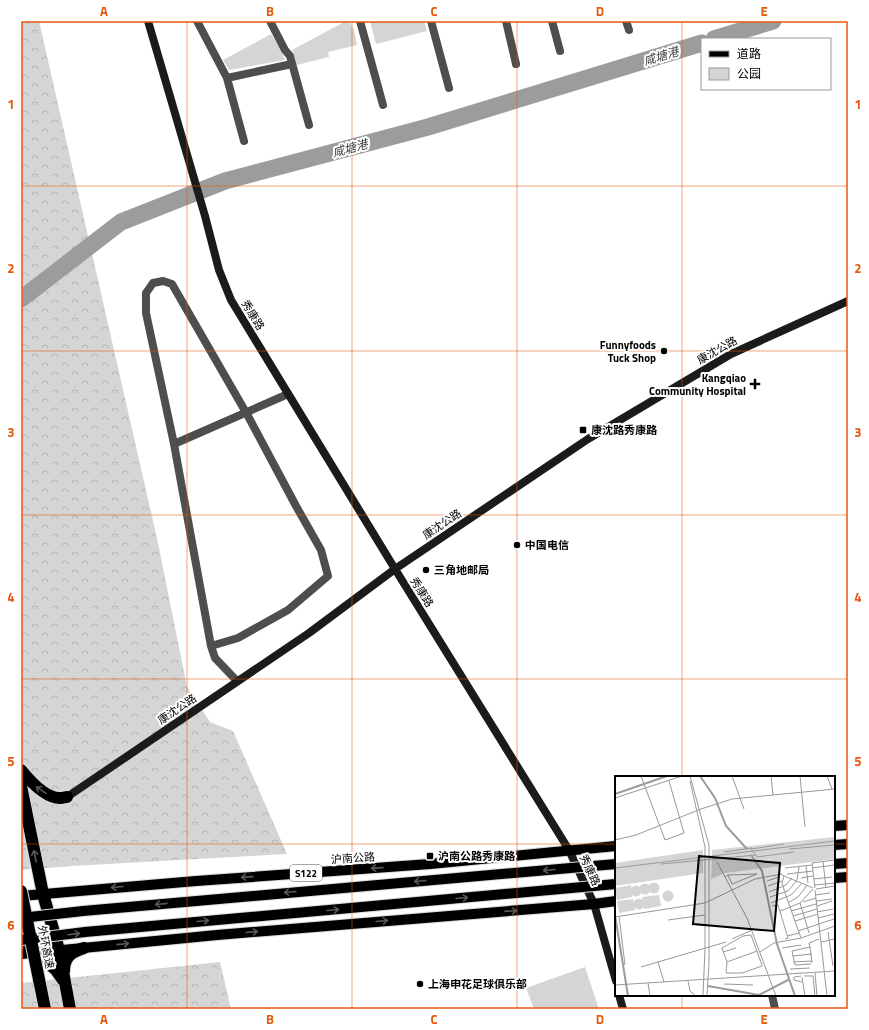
<svg xmlns="http://www.w3.org/2000/svg" width="869" height="1030" font-family="'Titillium Web','Noto Sans SC',sans-serif">
  <defs>
    <pattern id="forest-crowns" width="20" height="18" patternUnits="userSpaceOnUse"><rect width="20" height="18" fill="#d5d5d5"/><path d="M2 6a3 3 0 1 1 6 0M12 15a3 3 0 1 1 6 0" fill="none" stroke="#b5b5b5"/></pattern>
  </defs>
  <rect width="100%" height="100%" fill="#fff"/>
  <path fill="url(#forest-crowns)" d="M21 21H39L158 543 187 687 210 722 233 731 287 854 72 866 21 870Z
    M220 962 231 1009H21V983Z"/>
  <path fill="#d5d5d5" d="M346 21H349L354 30 357 45 328 52 329 57 297 65 292 50Z
    M370 21H424L427 31 376 44Z
    M271 34 281 50 285 60 229 70 223 60Z
    M585 967 599 1009H534L526 988Z"/>
  <g fill="none" stroke-linecap="round" stroke-linejoin="round">
    <path stroke="#9c9c9c" stroke-width="17" d="M714 39 773 21
      M21 299 121 222 225 181 428 127 702 43"/>
    <g stroke="#dbdbdb" stroke-width="12">
      <path id="primary" d="M834 826 848 825
        M834 845 848 844
        M834 864 848 863
        M834 878 848 877
        M21 896 196 881 430 864 616 846
        M21 954 217 935 594 904 616 901"/>
    </g>
    <g stroke="#dbdbdb" stroke-width="14">
      <path id="highway" d="M21 770C30 781 46 799 61 798 63 798 65 797 67 797
        M21 786 43 894 59 950 70 1009
        M29 947 56 970 63 980
        M64 971C64 957 71 952 84 948"/>
    </g>
    <path stroke="#4e4e4e" stroke-width="8" d="M197 21 227 78 244 141
      M270 21 285 50 290 56 309 125
      M360 21 383 105
      M431 21 449 88
      M506 21 516 64
      M552 21 560 51
      M626 21 629 30
      M227 78 292 64
      M174 444 288 394
      M211 646 174 444 146 313V293L153 283 163 281 172 284 248 416 296 506 321 550 328 576 288 610 238 638 211 646 215 658 237 681
      M772 995 775 1009"/>
    <path stroke="#1b1b1b" stroke-width="8" d="M148 21 205 216 219 270 231 300 395 569 569 850 594 904 616 981
      M67 797 309 633 395 569 588 439 731 354 848 301
      M619 995 623 1009"/>
    <use href="#primary" stroke="#000" stroke-width="10"/>
    <use href="#highway" stroke="#000" stroke-width="12"/>
    <g stroke="#dbdbdb" stroke-width="12" stroke-linecap="butt">
      <path id="primary-bridge" d="M21 918 83 911 616 864
        M21 940 85 932 616 884"/>
    </g>
    <g stroke="#dbdbdb" stroke-width="14" stroke-linecap="butt">
      <path id="highway-bridge" d="M21 891 45 1009"/>
    </g>
    <use href="#primary-bridge" stroke="#000" stroke-width="10"/>
    <use href="#highway-bridge" stroke="#000" stroke-width="12"/>
  </g>
  <defs><path id="oneway-shaft" d="M-6 0H5M1.5-3L5.5 0L1.5 3" fill="none" stroke-width="1.6" stroke-linecap="round" stroke-linejoin="round"/></defs>
  <g stroke="#595959">
    <use href="#oneway-shaft" transform="translate(41 790) rotate(-146)"/>
    <use href="#oneway-shaft" transform="translate(35 856) rotate(-101)"/>
    <use href="#oneway-shaft" transform="translate(377 868) rotate(176)"/>
    <use href="#oneway-shaft" transform="translate(549 870) rotate(175)"/>
    <use href="#oneway-shaft" transform="translate(247 877) rotate(176)"/>
    <use href="#oneway-shaft" transform="translate(420 881) rotate(175)"/>
    <use href="#oneway-shaft" transform="translate(117 887) rotate(175)"/>
    <use href="#oneway-shaft" transform="translate(290 892) rotate(175)"/>
    <use href="#oneway-shaft" transform="translate(462 898) rotate(-5)"/>
    <use href="#oneway-shaft" transform="translate(161 904) rotate(175)"/>
    <use href="#oneway-shaft" transform="translate(333 910) rotate(-5)"/>
    <use href="#oneway-shaft" transform="translate(511 911) rotate(-4)"/>
    <use href="#oneway-shaft" transform="translate(203 921) rotate(-5)"/>
    <use href="#oneway-shaft" transform="translate(382 921) rotate(-5)"/>
    <use href="#oneway-shaft" transform="translate(252 932) rotate(-5)"/>
    <use href="#oneway-shaft" transform="translate(74 934) rotate(-7)"/>
    <use href="#oneway-shaft" transform="translate(123 944) rotate(-6)"/>
  </g>
  <path fill="none" stroke="#e8590c" stroke-width="1" stroke-opacity="0.55" d="M187 21V1009M352 21V1009M517 21V1009M682 21V777M21 186H848M21 351H848M21 515H848M21 679H848M21 844H616M834 844H848M682 995V1009"/>
  <g fill="#000" stroke="#fff" stroke-width="1.5">
    <circle cx="664" cy="351" r="4"/>
    <path d="M753 378h4v4h4v4h-4v4h-4v-4h-4v-4h4z"/>
    <rect x="579" y="426" width="8" height="8" rx="2"/>
    <circle cx="517" cy="545" r="4"/>
    <circle cx="426" cy="570" r="4"/>
    <rect x="426" y="852" width="8" height="8" rx="2"/>
    <circle cx="420" cy="984" r="4"/>
  </g>
  <g text-anchor="middle" dominant-baseline="central" stroke-width="4" stroke-linejoin="round" paint-order="stroke">
    <rect fill="#fff" stroke="#4c4c4c" stroke-width="1" x="290" y="865" width="32" height="16" rx="3"/>
    <g font-size="10" font-weight="bold" fill="#000">
      <text x="306" y="873">S122</text>
    </g>
    <g font-size="11" fill="#000" stroke="#fff">
      <text transform="translate(253 315) rotate(59)">秀康路</text>
      <text transform="translate(717 350) rotate(-29)">康沈公路</text>
      <text transform="translate(442 524) rotate(-34)">康沈公路</text>
      <text transform="translate(422 592) rotate(58)">秀康路</text>
      <text transform="translate(177 709) rotate(-34)">康沈公路</text>
      <text transform="translate(353 858) rotate(-4)">沪南公路</text>
      <text transform="translate(590 870) rotate(65)">秀康路</text>
      <text transform="translate(46 947) rotate(79)">外环高速</text>
    </g>
    <g font-size="11" font-weight="bold" fill="#000" stroke="#fff" text-anchor="start">
      <text x="656" y="345" text-anchor="end">Funnyfoods<tspan x="656" dy="13">Tuck Shop</tspan></text>
      <text x="746" y="378" text-anchor="end">Kangqiao<tspan x="746" dy="13">Community Hospital</tspan></text>
      <text x="591" y="430">康沈路秀康路</text>
      <text x="525" y="545">中国电信</text>
      <text x="434" y="570">三角地邮局</text>
      <text x="438" y="856">沪南公路秀康路</text>
      <text x="428" y="984">上海申花足球俱乐部</text>
    </g>
    <g font-size="12" font-style="italic" fill="#3d3d3d" stroke="#fff">
      <text transform="translate(661 56) rotate(-17)">咸塘港</text>
      <text transform="translate(350 148) rotate(-15)">咸塘港</text>
    </g>
  </g>
  <g transform="translate(615 776)">
    <rect width="220" height="220" fill="#fff"/>
    <path d="M220 61V83L110 97 96 103 97 74ZM88 74V97L0 110V87Z" fill="#d5d5d5"/>
    <path d="M33.5 112a5.5 5.5 0 1 1 11 0a5.5 5.5 0 1 1-11 0ZM24.5 113a5.5 5.5 0 1 1 11 0a5.5 5.5 0 1 1-11 0ZM16 109 17 121 2 124 0 112ZM15.5 115a5.5 5.5 0 1 1 11 0a5.5 5.5 0 1 1-11 0ZM47.5 120a5.5 5.5 0 1 1 11 0a5.5 5.5 0 1 1-11 0ZM44 119 46 130 29 133 27 121ZM18.5 128a5.5 5.5 0 1 1 11 0a5.5 5.5 0 1 1-11 0ZM18 123 20 134 4 137 2 125Z" fill="#d5d5d5"/>
    <path fill="none" stroke="#9c9c9c" stroke-width="2" d="M85 0 100 22 111 50 132 73M0 18 52 0M136 79 147 95 162 168 180 220M0 139 13 220M93 210 144 219 175 203"/>
    <path fill="none" stroke="#999" stroke-width="1" d="M26 0 50 64 69 57 54 5M75 0 94 69V186L92 220M117 0 129 33M156 0 158 19M185 0 190 51M212 0 217 13M75 5 90 71V172L88 220M0 22 67 0M0 64 21 59 86 33 117 23 220 13M169 68 136 73 142 81 179 76M174 73 220 69M109 76 137 72M208 85 211 112M102 86 132 142 161 220M46 88 141 79M191 90 193 107M0 92 220 65M170 92 197 89M197 92 220 89M172 98 198 95M167 99 198 112M169 100 167 107 170 117 186 162M110 101 113 99 117 108 142 98 113 99M186 102 198 100M199 103 217 101M182 104 184 91M152 105 164 101M199 109 220 107M153 110 167 105M200 112 197 87 220 84M201 113 220 110M200 114 212 220M154 116 171 109 177 102M200 119 215 117M155 121 173 115 182 104M201 125 217 123M188 126 201 122M156 127 176 119 187 107M173 127 184 120 192 109M185 127 194 157M157 130 163 129 173 162 170 163M202 130 217 125M165 135 185 127 198 113M176 135 201 128M202 136 218 133M4 140 10 189M178 140 202 133M0 141 90 127 140 103 167 98H164M203 142 219 138M53 144 90 139M180 145 203 138M183 155 219 143M213 156 218 190M172 160 184 157M117 163 137 154M206 166 220 163M195 171 194 167 204 163M167 172 186 169M108 176 121 172M145 176 159 167 186 162 220 150M177 180 197 178M43 186 49 206M112 186 111 197H127L147 190V189L136 159 128 160 107 172 112 186 142 175M178 186 197 185M196 188 180 189 177 175 195 171 197 187M26 191 111 166M175 193 195 192M200 197 202 220M186 200 179 201V204L187 206M189 200H198L200 220M187 201 190 220M73 205 75 215 81 220M33 207 35 220M109 208 138 209M0 209 220 195"/>
    <path fill="#000" fill-opacity="0.15" stroke="#000" stroke-width="2" d="M84 80 165 87 159 155 78 148Z"/>
    <rect width="220" height="220" fill="none" stroke="#000" stroke-width="2"/>
  </g>
  <rect width="869" height="1030" fill="none" stroke="#ffffff" stroke-width="44"/>
  <rect x="701" y="38" width="130" height="52" fill="#ffffff" stroke="#999999"/>
  <rect x="709" y="51" width="20" height="6" fill="#000000" stroke="#999999"/>
  <text x="737" y="58" font-size="12" fill="#000000">道路</text>
  <rect x="709" y="68" width="20" height="12" fill="#d5d5d5" stroke="#999999"/>
  <text x="737" y="78" font-size="12" fill="#000000">公园</text>
  <rect x="22" y="22" width="825" height="986" fill="none" stroke="#e8590c" stroke-width="1.5"/>
  <g font-size="13" text-anchor="middle" font-weight="bold" fill="#e8590c">
    <text x="104" y="16">A</text>
    <text x="270" y="16">B</text>
    <text x="434" y="16">C</text>
    <text x="600" y="16">D</text>
    <text x="764" y="16">E</text>
    <text x="11" y="109">1</text>
    <text x="858" y="109">1</text>
    <text x="11" y="273">2</text>
    <text x="858" y="273">2</text>
    <text x="11" y="437">3</text>
    <text x="858" y="437">3</text>
    <text x="11" y="602">4</text>
    <text x="858" y="602">4</text>
    <text x="11" y="766">5</text>
    <text x="858" y="766">5</text>
    <text x="11" y="930">6</text>
    <text x="858" y="930">6</text>
    <text x="104" y="1024">A</text>
    <text x="270" y="1024">B</text>
    <text x="434" y="1024">C</text>
    <text x="600" y="1024">D</text>
    <text x="764" y="1024">E</text>
  </g>
</svg>
